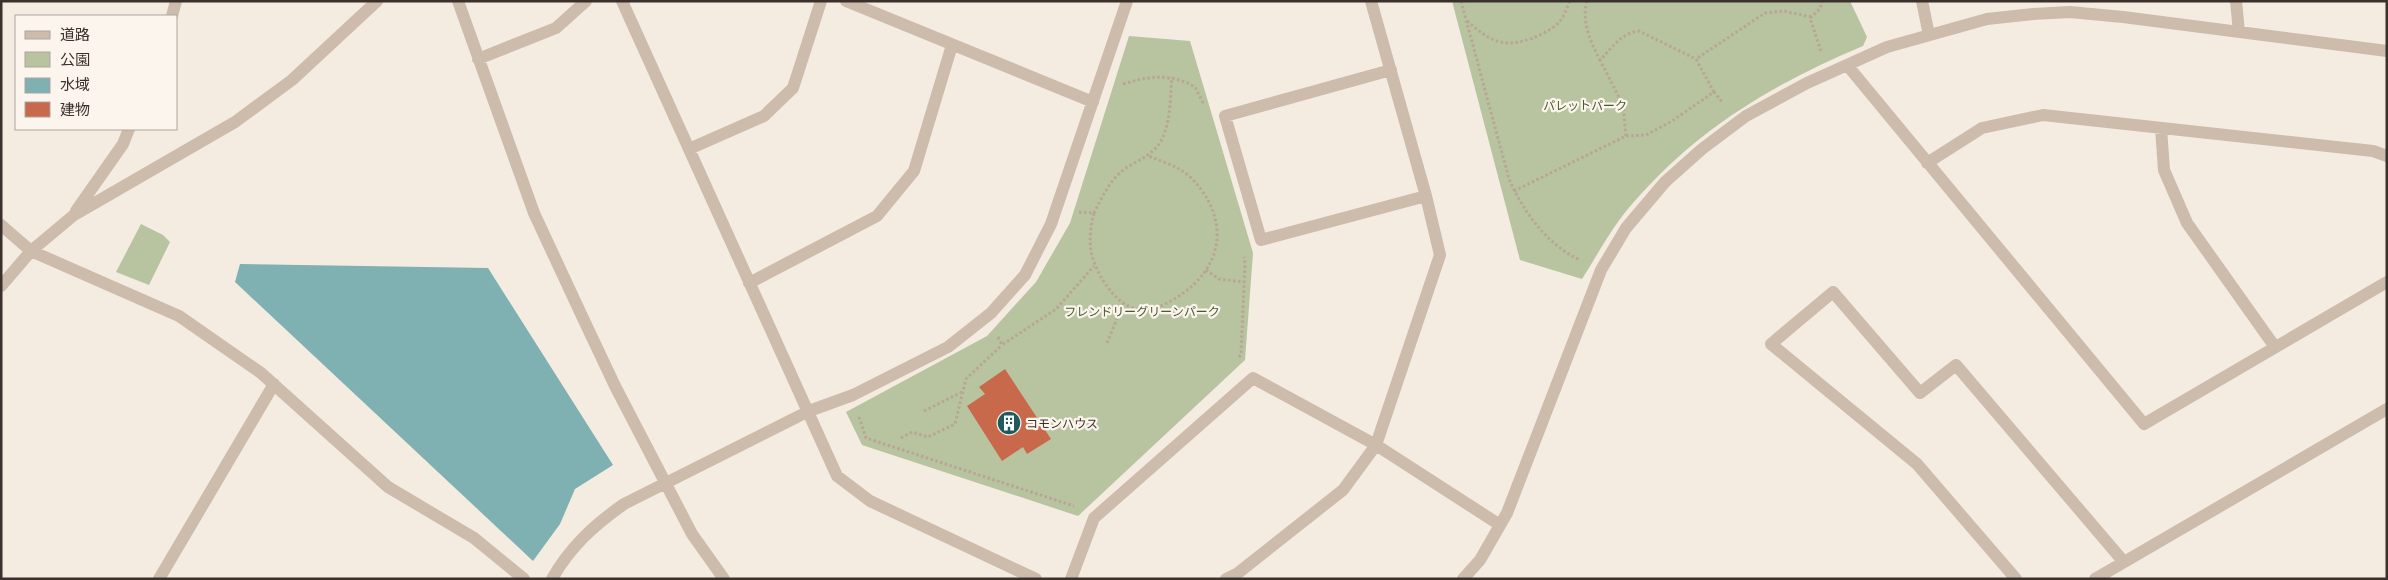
<svg xmlns="http://www.w3.org/2000/svg" width="2388" height="580" font-family="'PT Sans','Noto Sans JP',sans-serif">
  <rect width="100%" height="100%" fill="#f4ebe1"/>
  <path fill="#b8c4a0" d="M1452 1H1850L1867 37 1863 46C1773 84 1698 128 1633 203 1613 225 1598 254 1582 279L1520 260Z
    M1129 36 1190 41 1253 253 1245 360 1078 516 862 445 846 412 987 336 1036 282 1070 223Z
    M141 224 163 235 170 242 149 285 116 272Z"/>
  <path fill="#7fb0b2" d="M240 264 488 268 613 465 575 489 560 524 533 561 235 282Z"/>
  <path fill="#c8694b" d="M1005 369 1051 439 1027 454 1023 447 1002 461 967 406 985 394 979 387Z"/>
  <g fill="none" stroke-linecap="round" stroke-linejoin="round">
    <path stroke="#b9a596" stroke-width="3" stroke-dasharray="2.5 2.5" stroke-linecap="butt" d="M1461 1 1509 179C1523 211 1547 245 1580 260
      M1587 1C1581 21 1591 43 1600 60
      M1467 21C1490 41 1503 49 1533 38 1541 35 1553 29 1559 22 1564 17 1567 7 1570 1
      M1821 51 1810 18 1820 9 1822 1
      M1123 84C1149 76 1171 73 1195 87L1204 105
      M1714 92 1696 59 1765 13 1784 11 1811 17
      M1626 136 1623 105 1600 60C1612 48 1621 33 1639 31L1696 59
      M1514 191 1626 136 1646 135 1672 121 1714 92 1723 103
      M1079 212 1094 213C1101 199 1109 182 1121 172 1135 160 1151 158 1161 141 1171 122 1170 98 1172 77
      M1094 213C1087 240 1089 258 1104 282 1112 294 1121 304 1135 309 1146 312 1157 308 1167 303 1208 282 1231 244 1208 200 1203 192 1197 183 1189 176 1178 166 1162 162 1149 156
      M1206 270 1219 279 1244 282
      M998 337 1002 345 1056 309 1094 266
      M1107 343 1123 304
      M1239 357 1241 355 1245 263 1244 257
      M924 411 962 392
      M859 417 866 438 1074 506
      M901 438 912 432 928 437 955 424 966 379 1002 345"/>
    <path stroke="#cdbbac" stroke-width="12" d="M458 1 534 213 581 314 615 386 692 534 724 579
      M622 1 837 476 870 501 1036 579
      M846 1 1093 102
      M1922 1 1929 35
      M2236 1 2239 32
      M172 16 176 1
      M478 59 556 28 586 1
      M1847 65 2144 424 2387 282
      M1391 70 1225 116 1261 240 1426 196
      M2161 128 2164 170 2187 223 2275 347
      M689 149 764 116 793 88 821 1
      M1927 163 1982 128 2043 115 2373 151 2387 156
      M76 211 123 144 129 129
      M1 225 31 251 179 316 261 373 388 487 474 538 524 579
      M749 283 877 216 914 171 952 45
      M1 286 31 251 74 215 235 122 292 80 377 1
      M159 579 274 384
      M552 579C570 547 594 525 624 504L809 411 853 395 948 347 991 313 1025 275 1051 224 1127 1
      M1071 579 1094 518 1253 378 1376 445 1500 525
      M1226 579 1238 573 1343 490 1376 445 1440 255 1426 196 1371 1
      M1463 579 1480 560 1507 513 1601 270 1626 228 1665 182 1702 149 1746 116 1807 83 1887 47 1987 19 2033 14 2070 12 2123 17 2387 51
      M2016 579 1917 464 1771 344 1833 292 1920 393 1956 365 2123 561
      M2095 579 2387 409"/>
  </g>
  <defs>
    <g id="building-disc" transform="scale(1.25)"><circle r="9.5" fill="#1f5a5e" stroke="#fbf5ee"/><path d="M-4-6H4V6H1V3H-1V6H-4ZM-2.5-4.3h1.7v1.8h-1.7ZM.8-4.3h1.7v1.8H.8ZM-2.5-1h1.7V.8h-1.7ZM.8-1h1.7V.8H.8Z" fill="#fff"/></g>
  </defs>
  <g fill-rule="evenodd">
    <use href="#building-disc" x="1009" y="423"/>
  </g>
  <g text-anchor="middle" dominant-baseline="central" stroke-width="4.5" stroke-linejoin="round" paint-order="stroke">
    <g font-size="12" fill="#4a5a2e" stroke="#fbf5ee">
      <text x="1585" y="105">パレットパーク</text>
      <text x="1142" y="311">フレンドリーグリーンパーク</text>
    </g>
    <g font-size="12" fill="#3b302b" stroke="#fbf5ee" text-anchor="start">
      <text x="1026" y="423">コモンハウス</text>
    </g>
  </g>
  <rect width="2388" height="580" fill="none" stroke="#3b302b" stroke-width="5"/>
  <rect x="15" y="15" width="162" height="115" fill="#fbf5ee" stroke="#aea6a0"/>
  <rect x="25" y="31" width="25" height="8" fill="#cdbbac" stroke="#aea6a0"/>
  <text x="60" y="40" font-size="15" fill="#3b302b">道路</text>
  <rect x="25" y="52" width="25" height="15" fill="#b8c4a0" stroke="#aea6a0"/>
  <text x="60" y="65" font-size="15" fill="#3b302b">公園</text>
  <rect x="25" y="78" width="25" height="15" fill="#7fb0b2" stroke="#aea6a0"/>
  <text x="60" y="90" font-size="15" fill="#3b302b">水域</text>
  <rect x="25" y="102" width="25" height="15" fill="#c8694b" stroke="#aea6a0"/>
  <text x="60" y="115" font-size="15" fill="#3b302b">建物</text>
</svg>
